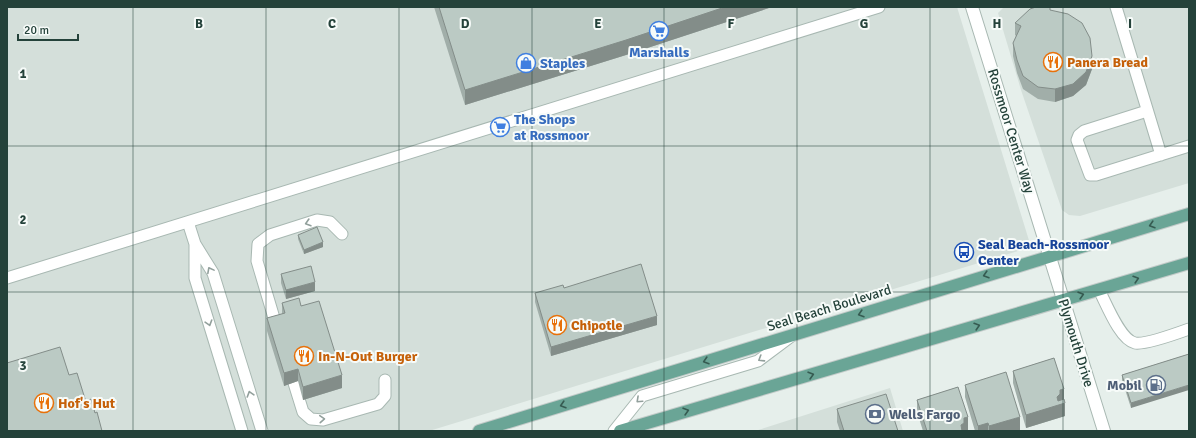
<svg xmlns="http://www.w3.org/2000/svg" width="1196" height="438" font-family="Signika,sans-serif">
  <rect width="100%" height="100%" fill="#e6efeb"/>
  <path fill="#d4dfda" d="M7 7H957L1031 247 429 431H7Z
    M1004 7H1189V183L1080 216 1069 215 1062 210 1021 90 998 13Z
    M890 388 903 431H755Z"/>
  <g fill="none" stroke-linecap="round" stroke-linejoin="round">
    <g stroke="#a8b8b2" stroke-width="13">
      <path id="service" d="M1116 7 1161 155
        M1147 111 1084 131 1079 135 1077 140 1090 175H1096L1189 146
        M188 222 195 244 213 273 262 431
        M195 245V278L242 431
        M7 278 879 7
        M1099 290C1106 303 1120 340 1135 343 1145 345 1178 333 1189 329
        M277 328 257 261 258 244 270 235 317 220 330 222 342 234
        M294 383 303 412 311 419 323 420 378 404 385 396V380
        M614 431 642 396 758 361 790 337"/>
    </g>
    <g stroke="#a8b8b2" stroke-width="14">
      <path id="minor" d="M972 7 1104 431"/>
    </g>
    <g stroke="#c2cac8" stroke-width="14">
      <path id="primary" d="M479 431 1189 214
        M620 431 1189 263"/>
    </g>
    <use href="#service" stroke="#fff" stroke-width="11"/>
    <use href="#minor" stroke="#fff" stroke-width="12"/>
    <use href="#primary" stroke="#6aa596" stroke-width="12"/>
  </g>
  <path fill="#a1aea9" d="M434 7H772L626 55 465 105Z
    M1050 10 1092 69 1086 85 1073 96 1055 102 1038 99 1023 89 1017 73 1013 56V43L1016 36 1015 35V23Z
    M298 235 323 247 304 254 298 239Z
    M281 274 315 291 286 299 281 283Z
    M564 288 657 325 551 356 535 302V293Z
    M282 303 301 306 342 388 303 400 298 381 284 386 267 331V318L282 314Z
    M1189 354 1131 408 1122 380V375Z
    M1054 358 1064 400 1065 416 1026 428 1013 383V371Z
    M965 385 1020 430 1015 431H975L965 397Z
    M958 387 968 430 964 431H923L917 412V400Z
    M837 409 898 431H840L837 422Z"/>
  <path fill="#838d89" d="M725 7H772L626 55 465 105V90Z
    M1092 56V69L1086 85 1073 96 1055 102V89Z
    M323 242V247L304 254V250Z
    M315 282V291L286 299V290Z
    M657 316V325L551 356V347Z
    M298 369V381L284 386V373Z
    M342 375V388L303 400V387Z
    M1189 385V390L1131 408V403Z
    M1064 389V401L1060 402V390Z
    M1060 394V404L1065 403V416L1026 428V415Z
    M968 417V430L964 431V418Z
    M1020 417V430L1015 431H989V426Z
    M964 423V431H961V425Z
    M988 423V431H978V426Z"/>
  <path fill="#bbcac4" stroke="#838d89" d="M439 7H725L626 40 465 90Z
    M1036 7H1050V10L1068 14 1082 23 1090 38 1092 56 1086 72 1073 84 1055 89 1038 87 1023 76 1017 60 1013 43 1021 26 1015 23 1030 9Z
    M317 227 323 242 304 250 298 235Z
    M641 264 657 316 551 347 535 293 563 285 564 288Z
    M311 266 315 282 286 290 281 274Z
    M299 298 301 306 319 301 342 375 303 387 298 369 284 373 267 318 285 313 282 303Z
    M60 347 69 375 77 373 86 402 91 399 95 413 97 412 102 431H7V363Z
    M1189 354V385L1131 403 1122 375Z
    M1054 358 1064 389 1060 390V394L1057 397 1058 401 1064 399 1065 403 1026 415 1013 371Z
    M1006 372 1020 417 989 426 988 423 978 426 965 385Z
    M958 387 968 417 964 418V423L961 425 962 431H927L917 400Z
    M886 394 898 431H844L837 409Z"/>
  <defs><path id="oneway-chevron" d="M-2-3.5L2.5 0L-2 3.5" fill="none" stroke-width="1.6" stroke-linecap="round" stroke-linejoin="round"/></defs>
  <g stroke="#92a09c">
    <use href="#oneway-chevron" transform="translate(308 223) rotate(163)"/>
    <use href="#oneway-chevron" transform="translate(210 270) rotate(-118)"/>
    <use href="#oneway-chevron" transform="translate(209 323) rotate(73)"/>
    <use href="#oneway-chevron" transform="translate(761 359) rotate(148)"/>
    <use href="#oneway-chevron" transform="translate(250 394) rotate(-107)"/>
    <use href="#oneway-chevron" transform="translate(639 400) rotate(137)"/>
    <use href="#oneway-chevron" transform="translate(322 419) rotate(-4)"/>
  </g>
  <g stroke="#365b51">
    <use href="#oneway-chevron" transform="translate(1152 225) rotate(163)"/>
    <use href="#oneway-chevron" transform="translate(986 275) rotate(163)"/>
    <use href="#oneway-chevron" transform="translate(1136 279) rotate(-17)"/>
    <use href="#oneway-chevron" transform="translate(1081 295) rotate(-16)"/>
    <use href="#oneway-chevron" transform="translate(861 314) rotate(163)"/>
    <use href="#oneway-chevron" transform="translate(977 326) rotate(-17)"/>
    <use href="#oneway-chevron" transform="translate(706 361) rotate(163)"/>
    <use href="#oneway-chevron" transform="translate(811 375) rotate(-16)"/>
    <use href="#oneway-chevron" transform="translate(563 405) rotate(163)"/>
    <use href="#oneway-chevron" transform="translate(686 411) rotate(-16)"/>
  </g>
  <path fill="none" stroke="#24423a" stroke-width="1" stroke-opacity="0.55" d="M133 7V431M266 7V431M399 7V431M532 7V431M664 7V431M797 7V431M930 7V431M1063 7V431M7 146H1189M7 292H1189"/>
  <defs>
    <g id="supermarket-ring" transform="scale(1)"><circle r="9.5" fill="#f7fbf9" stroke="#3f7fe0" stroke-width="1.5"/><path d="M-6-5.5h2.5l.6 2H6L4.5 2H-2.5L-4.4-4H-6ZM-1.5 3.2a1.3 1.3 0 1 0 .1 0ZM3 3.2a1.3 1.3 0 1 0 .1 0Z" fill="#3f7fe0"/></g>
    <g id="restaurant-ring" transform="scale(1)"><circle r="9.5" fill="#f7fbf9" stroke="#e8710a" stroke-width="1.5"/><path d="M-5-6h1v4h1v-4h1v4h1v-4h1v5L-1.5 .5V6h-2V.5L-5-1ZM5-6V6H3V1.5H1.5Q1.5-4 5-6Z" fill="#e8710a"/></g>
    <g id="shop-ring" transform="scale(1)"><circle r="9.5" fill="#f7fbf9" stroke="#3f7fe0" stroke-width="1.5"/><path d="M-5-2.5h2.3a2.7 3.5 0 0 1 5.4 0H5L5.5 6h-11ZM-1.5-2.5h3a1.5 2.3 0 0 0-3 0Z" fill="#3f7fe0"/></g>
    <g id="bus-ring" transform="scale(1)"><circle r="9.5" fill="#f7fbf9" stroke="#1a4fb4" stroke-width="1.5"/><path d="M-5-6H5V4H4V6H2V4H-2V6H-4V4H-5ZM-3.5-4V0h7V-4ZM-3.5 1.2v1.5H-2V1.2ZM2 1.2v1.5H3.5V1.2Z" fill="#1a4fb4"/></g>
    <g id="fuel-ring" transform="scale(1)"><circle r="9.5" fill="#f7fbf9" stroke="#5c6f8a" stroke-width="1.5"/><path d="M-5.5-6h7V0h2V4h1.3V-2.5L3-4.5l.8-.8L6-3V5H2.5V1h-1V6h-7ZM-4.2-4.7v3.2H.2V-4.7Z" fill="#5c6f8a"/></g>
    <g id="bank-ring" transform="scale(1)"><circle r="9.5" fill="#f7fbf9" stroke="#5c6f8a" stroke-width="1.5"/><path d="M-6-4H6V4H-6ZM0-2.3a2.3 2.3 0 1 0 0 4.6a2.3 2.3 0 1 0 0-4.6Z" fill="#5c6f8a"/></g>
  </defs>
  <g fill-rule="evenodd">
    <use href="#supermarket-ring" x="659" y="31"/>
    <use href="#restaurant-ring" x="1053" y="62"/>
    <use href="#shop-ring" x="526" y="63"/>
    <use href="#supermarket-ring" x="500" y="127"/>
    <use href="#bus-ring" x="964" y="252"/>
    <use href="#restaurant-ring" x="557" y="325"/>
    <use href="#restaurant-ring" x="304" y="356"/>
    <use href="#fuel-ring" x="1156" y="385"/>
    <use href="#restaurant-ring" x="44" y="403"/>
    <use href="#bank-ring" x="875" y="414"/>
  </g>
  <g text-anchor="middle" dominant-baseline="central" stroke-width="4" stroke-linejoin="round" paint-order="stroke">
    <g font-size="14" font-weight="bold" fill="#366cbe" stroke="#f7fbf9" text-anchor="start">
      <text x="659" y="52" text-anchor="middle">Marshalls</text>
      <text x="540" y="63">Staples</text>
      <text x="514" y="119">The Shops<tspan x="514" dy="16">at Rossmoor</tspan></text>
    </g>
    <g font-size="14" font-weight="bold" fill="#c56008" stroke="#f7fbf9" text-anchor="start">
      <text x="1067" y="62">Panera Bread</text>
      <text x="571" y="325">Chipotle</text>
      <text x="318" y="356">In-N-Out Burger</text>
      <text x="58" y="403">Hof's Hut</text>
    </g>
    <g font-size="14" fill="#24423a" stroke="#f7fbf9">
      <text transform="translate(1011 131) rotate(73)">Rossmoor Center Way</text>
      <text transform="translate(829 308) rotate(-17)">Seal Beach Boulevard</text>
      <text transform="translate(1076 343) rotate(73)">Plymouth Drive</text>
    </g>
    <g font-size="14" font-weight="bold" fill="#164399" stroke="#f7fbf9" text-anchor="start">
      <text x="978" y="244">Seal Beach-Rossmoor<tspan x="978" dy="16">Center</tspan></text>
    </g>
    <g font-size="14" font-weight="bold" fill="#4e5e75" stroke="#f7fbf9" text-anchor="end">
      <text x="1142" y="385">Mobil</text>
      <text x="889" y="414" text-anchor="start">Wells Fargo</text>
    </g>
  </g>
  <g font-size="13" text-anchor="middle" font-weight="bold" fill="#24423a" stroke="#f7fbf9" stroke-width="4" stroke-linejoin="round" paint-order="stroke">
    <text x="199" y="28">B</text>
    <text x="332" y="28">C</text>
    <text x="465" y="28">D</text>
    <text x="598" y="28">E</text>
    <text x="731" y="28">F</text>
    <text x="864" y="28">G</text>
    <text x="997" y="28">H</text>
    <text x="1130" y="28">I</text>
    <text x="23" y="78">1</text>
    <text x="23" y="224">2</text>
    <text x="23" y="370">3</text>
  </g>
  <rect width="1196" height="438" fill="none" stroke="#24423a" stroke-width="16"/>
  <path d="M18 34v6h60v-6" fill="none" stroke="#24423a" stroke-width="2"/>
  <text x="24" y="34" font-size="12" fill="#24423a" stroke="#f7fbf9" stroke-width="3" paint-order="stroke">20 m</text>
</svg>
